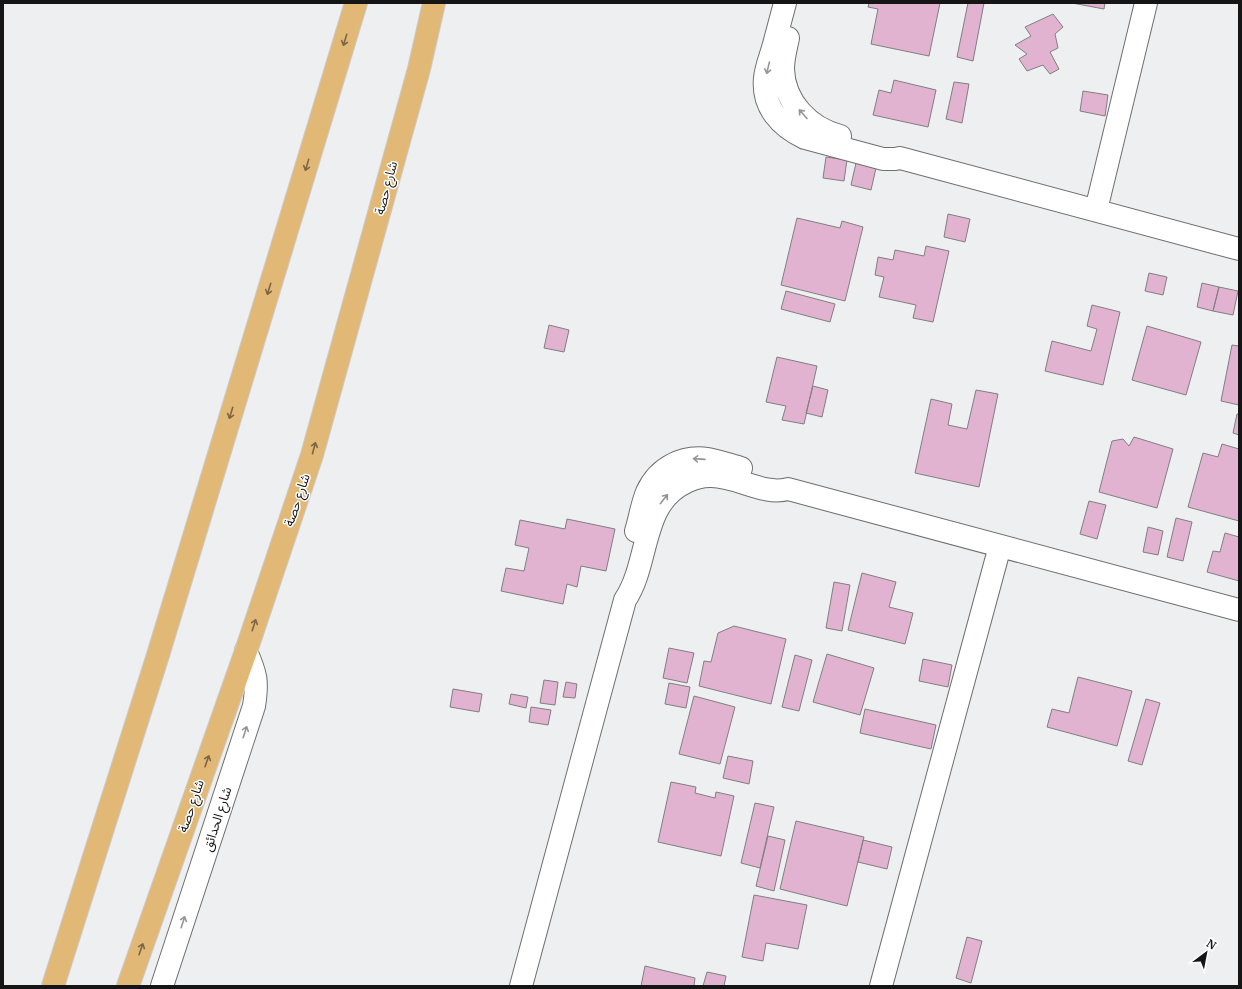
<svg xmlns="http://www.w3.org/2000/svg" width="1242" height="989" font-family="Merriweather,'Noto Sans Arabic',serif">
  <rect width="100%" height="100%" fill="#eeeff0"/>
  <path fill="#e2b3d1" stroke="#807f7f" d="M869 3H940L929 56 871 44 878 9 868 7Z
    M968 3H984L973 61 957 57Z
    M1072 3H1105L1104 9Z
    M1053 14 1063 27 1055 34 1058 48 1050 52 1059 69 1050 74 1043 65 1027 71 1019 59 1027 54 1015 45 1031 36 1025 27Z
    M894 80 936 90 928 127 873 115 879 90 891 93Z
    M954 82 969 84 962 123 946 119Z
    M1083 91 1108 95 1105 116 1080 111Z
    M826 157 847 160 844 181 823 178Z
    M856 163 876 168 871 190 851 185Z
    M948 214 970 219 965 242 944 237Z
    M797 218 840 228 842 221 863 227 845 301 781 285Z
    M926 246 949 251 933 322 913 318 916 305 879 297 884 277 875 275 878 257 893 260 895 250 924 256Z
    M1149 273 1167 277 1163 295 1145 291Z
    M1202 283 1219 287 1213 311 1197 307Z
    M1219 287 1238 291 1233 315 1213 311Z
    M786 291 835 304 830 322 781 309Z
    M1092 305 1120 312 1103 385 1045 371 1052 341 1091 351 1097 329 1087 326Z
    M549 325 569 330 564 352 544 348Z
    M1147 326 1201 342 1186 395 1132 380Z
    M1232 345 1239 346V405L1221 401Z
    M777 357 817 366 804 424 782 420 786 406 766 402Z
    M813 386 828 390 822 417 806 413Z
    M976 390 998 394 979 487 915 473 931 399 952 404 948 425 967 429Z
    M1237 414H1239V435L1233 433Z
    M1134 437 1173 449 1157 508 1099 492 1112 441 1123 439 1129 446Z
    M1222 444 1239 449V521L1188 507 1203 453 1218 457Z
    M1089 501 1106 505 1097 539 1080 534Z
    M1176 518 1192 522 1183 561 1167 557Z
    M567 519 615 529 606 571 581 566 577 587 567 584 563 604 501 591 506 568 524 571 529 548 515 545 520 520 565 529Z
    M1148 527 1163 531 1158 555 1143 552Z
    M1225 533 1239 537V581L1207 572 1213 551 1220 552Z
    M862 573 896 582 889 607 913 613 905 644 848 630Z
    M834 582 850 585 842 631 826 628Z
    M734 626 786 639 771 704 699 686 704 661 711 662 718 633Z
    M669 648 694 653 687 683 663 678Z
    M827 654 874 668 860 715 813 702Z
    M795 655 812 660 799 711 782 707Z
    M923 659 952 665 948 687 919 681Z
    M1078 677 1132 691 1117 746 1047 727 1052 709 1069 713Z
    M544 680 558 682 555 705 540 703Z
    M566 682 577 684 575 698 563 697Z
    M669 683 690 687 686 708 665 704Z
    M453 689 482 694 479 712 450 707Z
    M511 694 528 697 526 708 509 704Z
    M694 696 735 707 720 764 679 754Z
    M1146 699 1160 703 1142 765 1128 761Z
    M531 707 551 710 548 725 529 722Z
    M865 709 936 725 931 749 860 733Z
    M728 756 753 761 749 784 723 778Z
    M671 782 696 787 695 793 715 798 716 792 734 796 721 856 658 842Z
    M755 803 774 807 760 868 741 863Z
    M796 821 864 837 847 906 780 889Z
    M768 836 785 840 774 891 756 886Z
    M863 840 892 847 887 869 858 862Z
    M754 895 807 905 798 949 766 943 763 961 742 957Z
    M967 937 982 941 971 983 956 978Z
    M645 966 695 978 694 986H641Z
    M707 972 726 976 724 986H703Z"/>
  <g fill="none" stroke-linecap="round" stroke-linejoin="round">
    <g stroke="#6e6f6f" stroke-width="24">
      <path id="minor" d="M785 3C781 18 777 33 773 48 770 58 766 68 765 78 762 107 781 127 805 138L883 159H895L900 158 1239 249
        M788 38C786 48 783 58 783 69 784 102 809 128 840 136
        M1096 210 1146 3
        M636 531C640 518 642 504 647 492 658 468 682 455 708 459 719 461 730 465 741 468
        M521 986 625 600C650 563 640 503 686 482 694 478 702 476 710 476 736 475 763 496 788 489L1239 610
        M881 986 1000 546"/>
    </g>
    <g stroke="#6e6f6f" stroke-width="24">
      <path id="tertiary" d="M162 986 254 706C258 681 256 674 246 651"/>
    </g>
    <g stroke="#ccc" stroke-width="24">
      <path id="primary" d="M53 986 158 655 356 3
        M128 986 246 651 312 455 419 69 434 3"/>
    </g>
    <use href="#minor" stroke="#fff" stroke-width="22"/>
    <use href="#tertiary" stroke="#fff" stroke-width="22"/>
    <use href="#primary" stroke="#e2b877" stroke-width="22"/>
  </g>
  <defs><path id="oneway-shaft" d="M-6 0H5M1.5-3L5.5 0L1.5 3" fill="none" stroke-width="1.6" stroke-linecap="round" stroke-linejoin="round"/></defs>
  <g stroke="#7c6646">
    <use href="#oneway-shaft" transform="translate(345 40) rotate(107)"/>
    <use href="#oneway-shaft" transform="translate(307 165) rotate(107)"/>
    <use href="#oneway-shaft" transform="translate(269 289) rotate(107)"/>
    <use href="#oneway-shaft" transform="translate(231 413) rotate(107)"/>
    <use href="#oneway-shaft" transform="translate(314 448) rotate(-75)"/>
    <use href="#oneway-shaft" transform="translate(254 625) rotate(-72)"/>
    <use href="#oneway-shaft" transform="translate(207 761) rotate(-71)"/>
    <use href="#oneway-shaft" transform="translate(141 949) rotate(-71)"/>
  </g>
  <g stroke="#969696">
    <use href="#oneway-shaft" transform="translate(768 68) rotate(103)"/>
    <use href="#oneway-shaft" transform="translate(803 114) rotate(-132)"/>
    <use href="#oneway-shaft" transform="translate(699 459) rotate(-176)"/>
    <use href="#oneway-shaft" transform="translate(664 499) rotate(-52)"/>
    <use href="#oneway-shaft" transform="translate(245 732) rotate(-72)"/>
    <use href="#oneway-shaft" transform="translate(183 922) rotate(-72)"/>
  </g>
  <g text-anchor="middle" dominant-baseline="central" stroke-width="3" stroke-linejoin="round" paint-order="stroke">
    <g font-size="13" fill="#151515" stroke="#fff">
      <text transform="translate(386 188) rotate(-75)">شارع حصة</text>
      <text transform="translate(297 500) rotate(-71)">شارع حصة</text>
      <text transform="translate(191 806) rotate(-71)">شارع حصة</text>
      <text transform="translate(217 819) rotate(-72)">شارع الحدائق</text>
    </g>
  </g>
  <rect width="1242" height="989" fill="none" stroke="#151515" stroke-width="8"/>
  <g transform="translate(1206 953) rotate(32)" stroke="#ffffff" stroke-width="3" paint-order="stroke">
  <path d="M0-3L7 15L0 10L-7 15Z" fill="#151515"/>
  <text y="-6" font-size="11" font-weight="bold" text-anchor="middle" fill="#151515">N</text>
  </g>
</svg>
